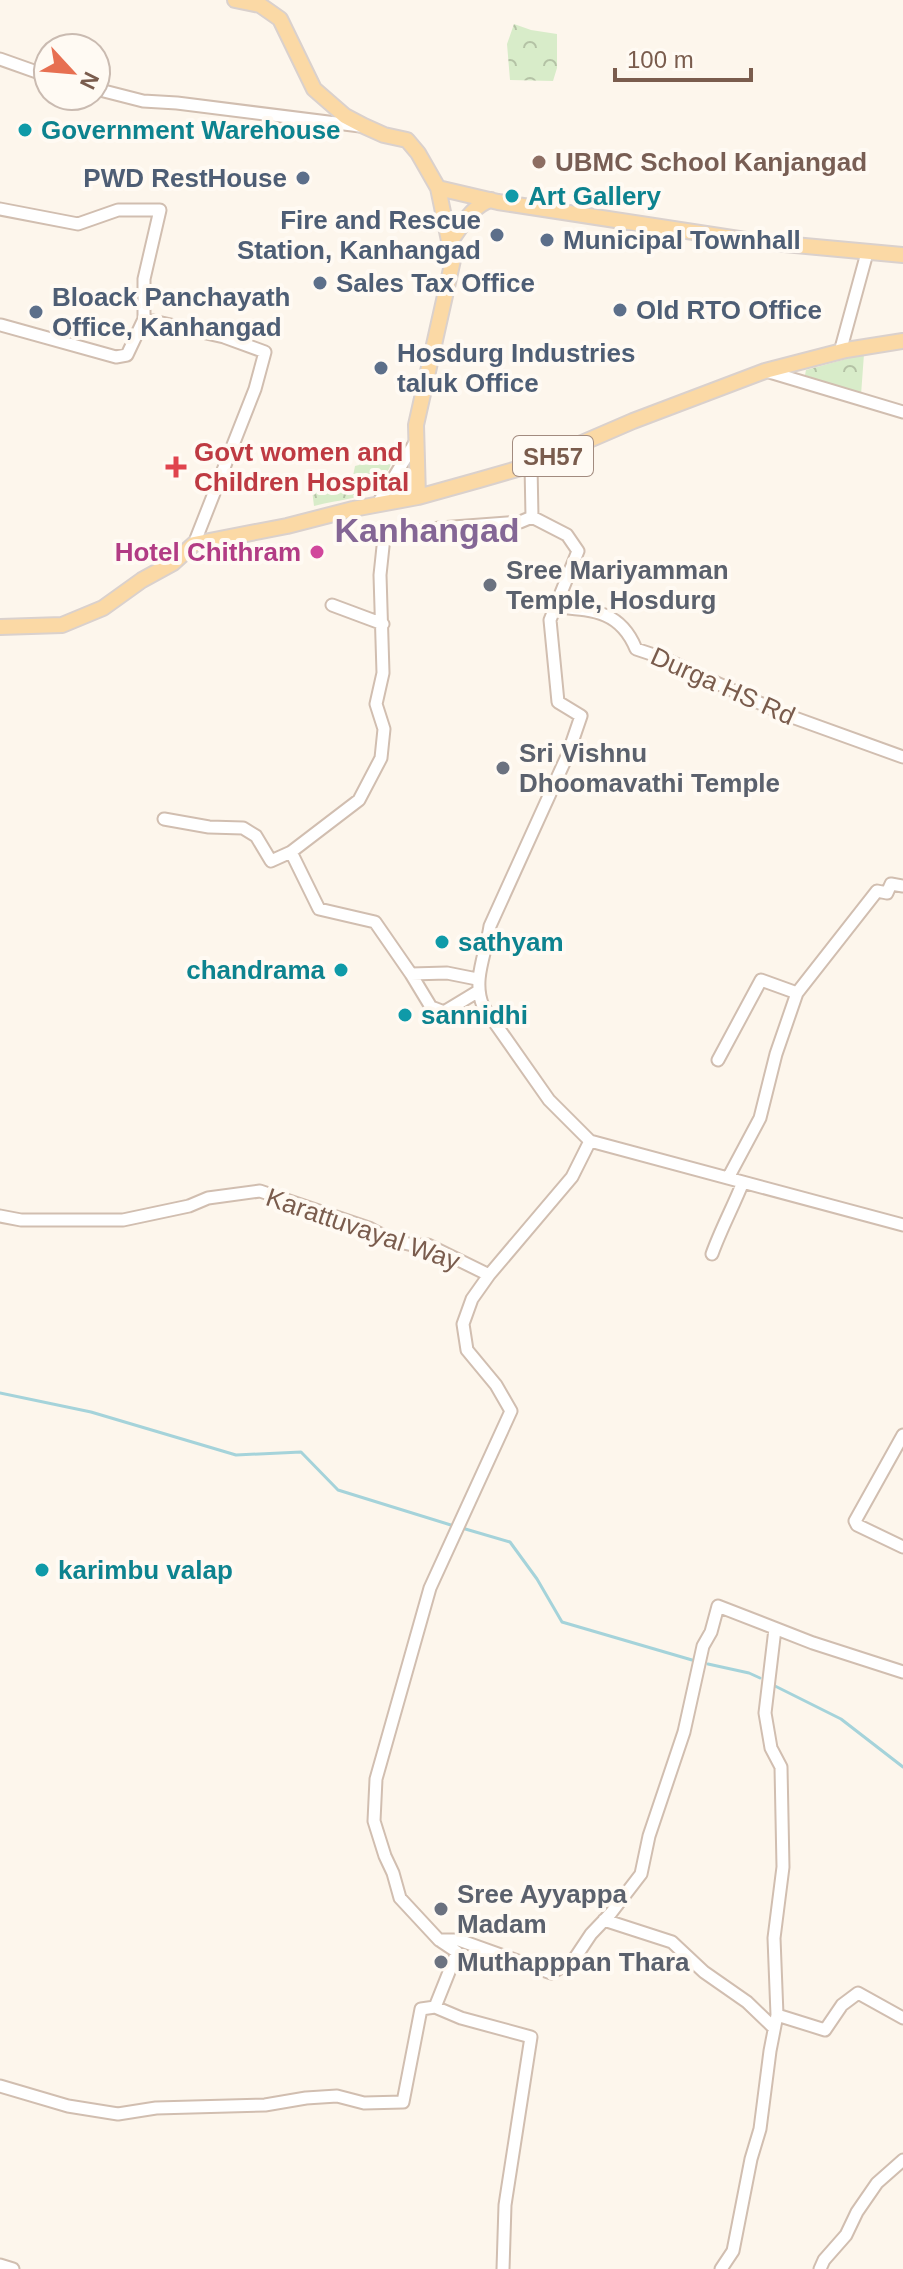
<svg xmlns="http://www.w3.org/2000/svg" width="903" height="2269" font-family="Helvetica,sans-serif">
  <defs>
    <pattern id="park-crowns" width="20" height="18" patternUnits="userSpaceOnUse" patternTransform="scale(2)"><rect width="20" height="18" fill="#d8ecc9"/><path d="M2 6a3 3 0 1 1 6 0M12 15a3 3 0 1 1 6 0" fill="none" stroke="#b4c2a5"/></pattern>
  </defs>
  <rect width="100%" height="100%" fill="#fdf6ec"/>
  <path fill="url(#park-crowns)" d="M514 24 531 30 557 34V68L553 81 510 80 507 44Z
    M864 354 861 395 805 375 806 370Z
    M360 457H391C392 466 389 468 385 476 368 502 342 498 314 506L312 490 318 476 348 481 353 476 355 466 359 465Z"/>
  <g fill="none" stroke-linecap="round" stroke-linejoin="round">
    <path stroke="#a5d3da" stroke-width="3" d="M0 1393 91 1412 236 1455 301 1452 338 1490 454 1526
      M462 1528 510 1542 537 1579 562 1622 692 1660
      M708 1664 749 1673 760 1678
      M775 1686 841 1719 903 1767"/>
    <g stroke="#d1beb0" stroke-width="15">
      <path id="minor" d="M0 59 48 76
        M96 89 143 101 177 103 360 126
        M0 209 78 224 118 210H160L144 279V319L224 337 265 352 255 389 194 544
        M1 325 116 357 127 355 144 319
        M840 352 867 253
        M766 371 903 412
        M377 505 416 441
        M332 605 383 624
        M555 607C592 610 620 610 636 649L663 658 781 713 903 757
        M164 819 209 827 243 828 256 836 271 861 291 852 359 800 381 758 384 729 376 704 383 673 380 575 384 537 440 528 520 522 532 517
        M291 852 319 909 375 922 411 974 447 973 477 979
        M411 974 431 1007 444 1012 477 992
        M718 1060 761 980 797 993
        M590 1141 903 1225
        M728 1178 760 1118 776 1054 797 993 877 891 887 893 891 884 903 886
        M0 1216 21 1220H123L189 1206 208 1198 260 1191 369 1228C386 1238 408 1247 428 1245L489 1275
        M712 1254C721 1229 733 1207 743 1182
        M903 1435 855 1521 857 1525 903 1547
        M604 1920 672 1942 704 1972 747 2002 774 2028
        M439 1940H459L551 1973 573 1961 591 1934 611 1913 641 1874 649 1836 684 1732 703 1646 711 1632 718 1606 813 1643 903 1672
        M777 2015 825 2030 842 2005 858 1993 903 2018
        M0 2086 68 2106 118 2114 156 2108 265 2105 306 2098 337 2096 364 2103 403 2102 421 2009 435 2007
        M0 2265 13 2269
        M503 2269 505 2205 531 2037 461 2018 435 2007 457 1952 439 1940 400 1898 393 1873 385 1856 374 1821 376 1779 430 1588 511 1411 496 1385 467 1350 463 1324 472 1299 489 1275 572 1177 590 1141 549 1100 483 1006C472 980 486 954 490 926L568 754 581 716 558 702 550 620 578 551 567 535 532 517 531 465
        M721 2269 733 2251 751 2159 760 2129 770 2051 777 2015 774 1938 783 1867 781 1767 771 1748 765 1713 775 1629
        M820 2269 824 2260 846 2235 857 2212 877 2183 903 2160"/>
    </g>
    <g stroke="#dad1cd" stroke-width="18">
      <path id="major" d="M235 0 260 5 280 19 314 89 345 116 364 126 384 135 407 140 418 153 438 188 453 260 416 425 418 497
        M438 188 498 202 752 241 903 255
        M449 243C460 229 473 204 491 200
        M0 627 62 625 103 608 142 580 173 563 194 544 287 526 353 509 418 497 479 480 531 465 633 421 765 371 846 350 903 341"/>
    </g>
    <use href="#minor" stroke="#fff" stroke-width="11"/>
    <use href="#major" stroke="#fbd9a5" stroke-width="14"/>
  </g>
  <g fill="#0f9aa8" stroke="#fffaf3" stroke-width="3">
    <circle cx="25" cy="130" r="8"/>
    <circle cx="512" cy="196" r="8"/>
    <circle cx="442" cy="942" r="8"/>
    <circle cx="341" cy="970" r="8"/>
    <circle cx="405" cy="1015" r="8"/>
    <circle cx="42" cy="1570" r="8"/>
  </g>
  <circle fill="#8d6e63" stroke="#fffaf3" stroke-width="3" cx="539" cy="162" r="8"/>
  <g fill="#5c6f8a" stroke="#fffaf3" stroke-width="3">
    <circle cx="303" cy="178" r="8"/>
    <circle cx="497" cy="235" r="8"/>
    <circle cx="547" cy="240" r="8"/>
    <circle cx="320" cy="283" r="8"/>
    <circle cx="620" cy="310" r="8"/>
    <circle cx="36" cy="312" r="8"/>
    <circle cx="381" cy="368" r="8"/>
  </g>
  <path fill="#e0444e" stroke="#fffaf3" stroke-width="3" d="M172 455h8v8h8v8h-8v8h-8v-8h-8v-8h8z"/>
  <circle fill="#d1479c" stroke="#fffaf3" stroke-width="3" cx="317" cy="552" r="8"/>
  <g fill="#6b7280" stroke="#fffaf3" stroke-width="3">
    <circle cx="490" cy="585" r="8"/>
    <circle cx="503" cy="768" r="8"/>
    <circle cx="441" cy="1909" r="8"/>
    <circle cx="441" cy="1962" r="8"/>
  </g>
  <g text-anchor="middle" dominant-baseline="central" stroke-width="8" stroke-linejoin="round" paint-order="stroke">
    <rect fill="#fffaf3" stroke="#a28b7f" stroke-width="2" x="513" y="436" width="80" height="40" rx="6"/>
    <g font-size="24" font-weight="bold" fill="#7a5c4d">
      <text x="553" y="456">SH57</text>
    </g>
    <g font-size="26" font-weight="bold" fill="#0d838f" stroke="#fffaf3" text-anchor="start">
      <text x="41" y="130">Government Warehouse</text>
      <text x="528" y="196">Art Gallery</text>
      <text x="458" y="942">sathyam</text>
      <text x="325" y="970" text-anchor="end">chandrama</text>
      <text x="421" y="1015">sannidhi</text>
      <text x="58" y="1570">karimbu valap</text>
    </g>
    <g font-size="26" font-weight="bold" fill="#785e54" stroke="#fffaf3" text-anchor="start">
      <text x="555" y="162">UBMC School Kanjangad</text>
    </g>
    <g font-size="26" font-weight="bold" fill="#4e5e75" stroke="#fffaf3" text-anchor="start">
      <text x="287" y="178" text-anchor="end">PWD RestHouse</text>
      <text x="481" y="220" text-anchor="end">Fire and Rescue<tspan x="481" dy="30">Station, Kanhangad</tspan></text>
      <text x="563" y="240">Municipal Townhall</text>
      <text x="336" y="283">Sales Tax Office</text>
      <text x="52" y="297">Bloack Panchayath<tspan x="52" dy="30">Office, Kanhangad</tspan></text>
      <text x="636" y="310">Old RTO Office</text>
      <text x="397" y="353">Hosdurg Industries<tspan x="397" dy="30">taluk Office</tspan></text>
    </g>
    <g font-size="26" font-weight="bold" fill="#be3a42" stroke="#fffaf3" text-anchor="start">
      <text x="194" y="452">Govt women and<tspan x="194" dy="30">Children Hospital</tspan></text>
    </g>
    <g font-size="26" font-weight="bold" fill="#b23c85" stroke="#fffaf3" text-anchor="end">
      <text x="301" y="552">Hotel Chithram</text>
    </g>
    <g font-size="26" font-weight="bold" fill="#5b616d" stroke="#fffaf3" text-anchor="start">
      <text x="506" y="570">Sree Mariyamman<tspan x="506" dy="30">Temple, Hosdurg</tspan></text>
      <text x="519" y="753">Sri Vishnu<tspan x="519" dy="30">Dhoomavathi Temple</tspan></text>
      <text x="457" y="1894">Sree Ayyappa<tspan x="457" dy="30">Madam</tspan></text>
      <text x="457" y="1962">Muthapppan Thara</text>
    </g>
    <g font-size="26" fill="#7a5c4d" stroke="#fffaf3">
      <text transform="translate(723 686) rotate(24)">Durga HS Rd</text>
      <text transform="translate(363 1229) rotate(19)">Karattuvayal Way</text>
    </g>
    <g font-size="34" font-weight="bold" fill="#846695" stroke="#fffaf3">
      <text x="427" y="530">Kanhangad</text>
    </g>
  </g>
  <g transform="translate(72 72) rotate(116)"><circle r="38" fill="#fffaf3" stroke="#cabbb1" stroke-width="2"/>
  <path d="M0-6L14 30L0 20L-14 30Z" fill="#e76f51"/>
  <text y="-12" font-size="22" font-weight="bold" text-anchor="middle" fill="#7a5c4d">N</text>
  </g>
  <path d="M615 68v12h136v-12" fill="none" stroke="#7a5c4d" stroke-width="4"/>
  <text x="627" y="68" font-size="24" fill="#7a5c4d" stroke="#fffaf3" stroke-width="6" paint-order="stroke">100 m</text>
</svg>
